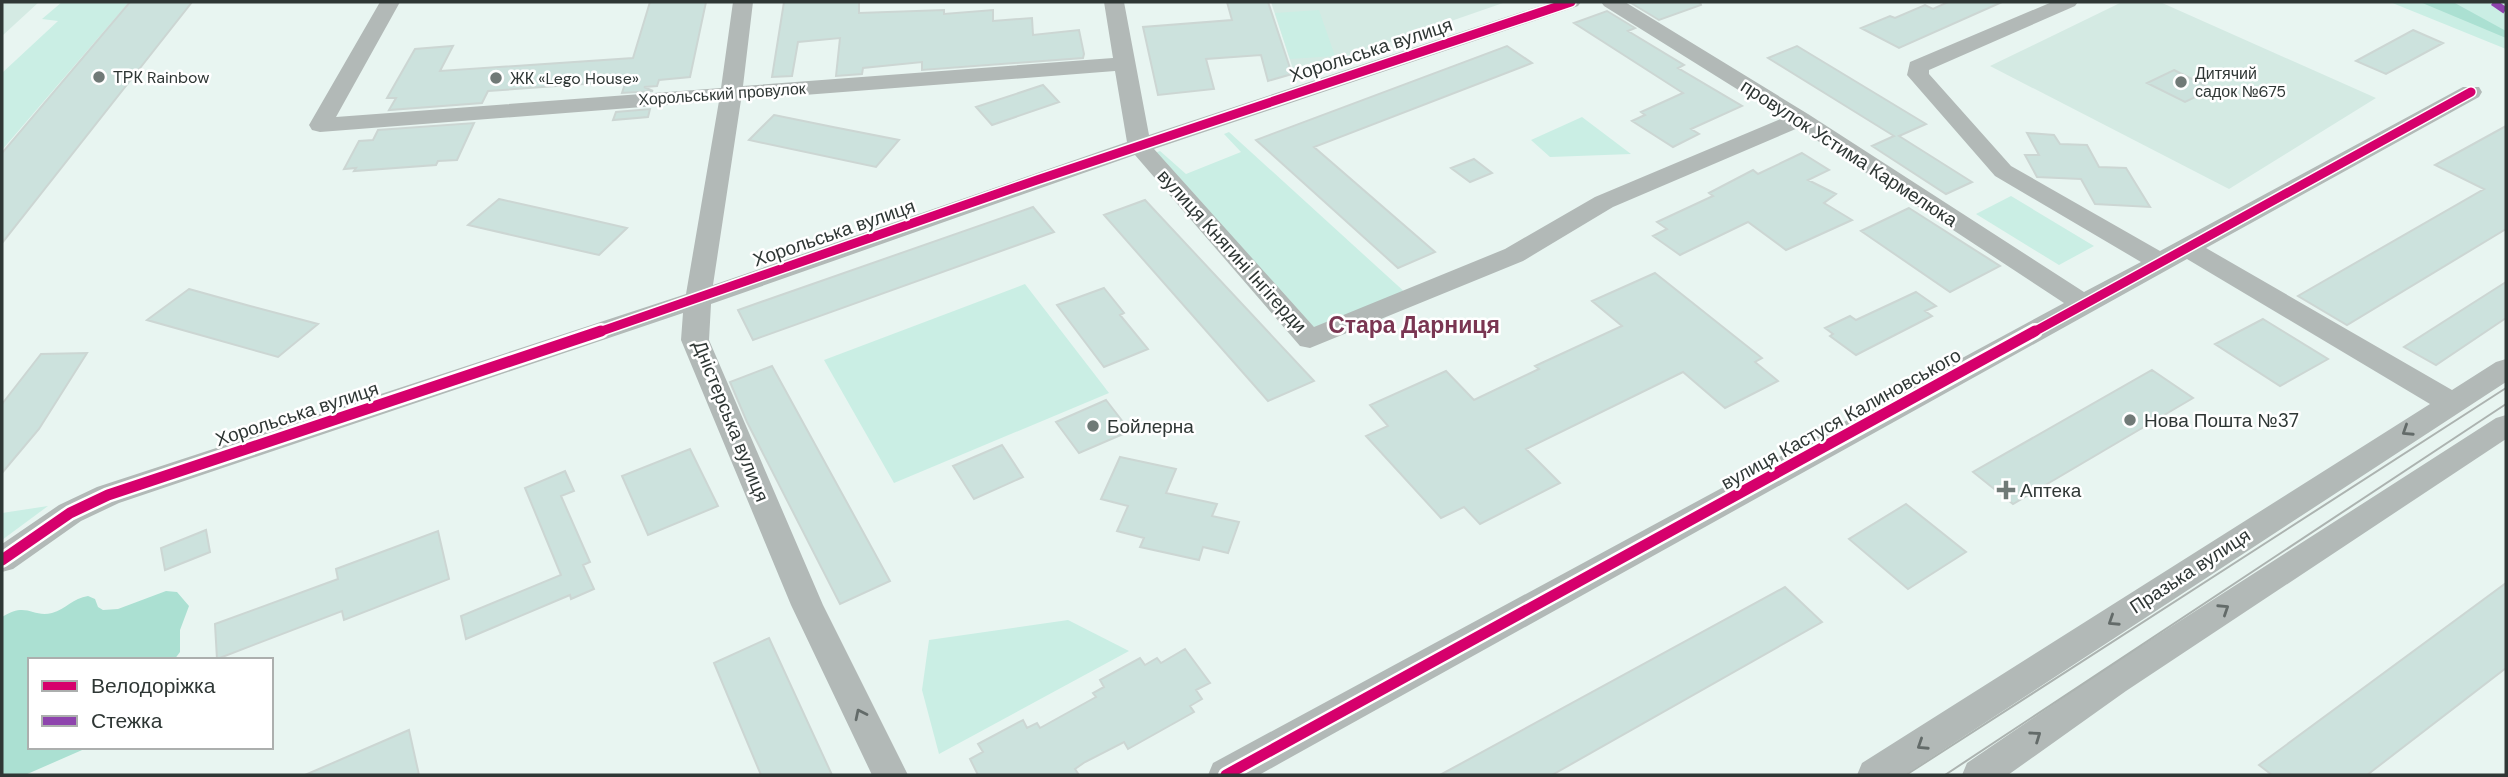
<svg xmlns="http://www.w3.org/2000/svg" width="2508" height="777" font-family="'DM Sans',sans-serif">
  <rect width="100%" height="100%" fill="#e8f5f1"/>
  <path fill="#d4eae3" d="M2 2H39L2 36Z
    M1271 2H1506L1295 75Z
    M2122 2H2160L2376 98 2229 189 1990 66Z"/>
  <path fill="#caeee4" d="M62 2H129L2 150V73L58 21 42 19Z
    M2390 2H2506V49Z
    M1319 10 1335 56 1290 59 1275 13Z
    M1582 117 1631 154 1550 157 1531 140Z
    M1229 132 1408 295 1316 332 1152 154 1160 151 1186 174 1241 152 1224 134Z
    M2011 196 2094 246 2059 265 1976 214Z
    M1025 284 1109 393 894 483 824 360Z
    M48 506 2 540V513Z
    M1068 620 1129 651 939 754 922 690 929 640Z"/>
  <path fill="#abe0d2" d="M2420 2H2453L2506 31V38Z
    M166 591 177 592 189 606 180 630V652L174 660H30V747H89L25 775H2V617C27 601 32 618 52 613 66 609 73 598 88 596L95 599 98 607 103 610 118 609Z"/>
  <path fill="#cce2dd" stroke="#ccd6d3" stroke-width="2" d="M130 2H192L2 243V153Z
    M650 2H706L690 77 659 80 657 86 644 87 653 91 622 93 626 81 488 91 482 103 389 110 396 98H387L415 49 453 46 440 71 633 58Z
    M784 2H859V13L944 10V14L993 10V21L1032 18 1033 35 1079 30 1084 54 1083 58 922 70V62L863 68 862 74 836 76 840 38 798 42 792 76 772 77Z
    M1227 2H1268L1292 74 1268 81 1261 55 1206 59 1214 89 1158 95 1143 27 1232 20Z
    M1700 2 1701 5 1659 20 1631 3Z
    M1948 2H2002L1899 48 1861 28 1890 16 1895 18 1925 5 1933 9Z
    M1607 11 1635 28 1628 31 1684 65 1678 68 1742 106 1691 129 1699 134 1673 147 1632 121 1645 115 1641 112 1683 93 1574 23Z
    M2413 30 2443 43 2386 74 2356 61Z
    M1507 46 1532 63 1314 147 1435 252 1398 268 1256 140Z
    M1797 46 1926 124 1899 136 1972 182 1946 194 1872 146 1894 136 1768 58Z
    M2174 70 2212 89 2185 102 2147 83Z
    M1043 85 1059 102 992 125 976 107Z
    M650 109 648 117 613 120 616 112Z
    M774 115 833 127 899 140 876 167 749 140Z
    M474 123 457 160 438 161 436 165 354 171 356 168 344 169 359 141 373 140 378 130Z
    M2506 126V229L2347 325 2298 296 2484 189 2435 165Z
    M2027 133 2054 135 2060 144 2087 145 2099 167 2126 168 2150 207 2095 204 2081 179 2037 177 2025 155H2039Z
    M1802 153 1829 170 1808 180 1836 194 1824 203 1852 220 1786 250 1748 222 1680 255 1653 236 1667 229 1657 222 1713 196 1709 193 1753 170 1758 174Z
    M1474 159 1492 173 1470 182 1451 168Z
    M499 199 566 214 627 228 599 255 468 225Z
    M1145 200 1314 381 1268 401 1104 215Z
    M1033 207 1054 232 753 340 738 310Z
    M1909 208 2000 266 1950 292 1861 231Z
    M1655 273 1762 358 1755 362 1778 381 1725 408 1683 372 1526 449 1560 483 1480 524 1464 507 1441 518 1366 436 1388 426 1370 405 1446 371 1474 400 1539 369 1535 366 1622 326 1592 301Z
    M2506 282V318L2436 365 2404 347Z
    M1104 288 1124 313 1120 315 1148 349 1104 367 1057 305Z
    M189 289 250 306 318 324 278 357 147 320Z
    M1916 292 1936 306 1925 311 1932 316 1856 355 1830 336 1833 334 1825 328 1850 316 1856 320Z
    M2263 319 2328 359 2280 386 2215 344Z
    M87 353 39 429 2 473V404L41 354Z
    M772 366 890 581 840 604 747 422 730 382Z
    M2152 370 2193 398 2013 504 1973 472Z
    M1106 400 1130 431 1079 453 1056 422Z
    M1002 445 1023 477 974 499 953 466Z
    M690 449 718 506 648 535 622 476Z
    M1120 457 1176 469 1166 493 1217 504 1212 516 1239 522 1228 553 1203 547 1199 560 1140 547 1144 538 1117 531 1128 506 1101 499Z
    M565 471 574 491 561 496 590 562 583 565 594 589 571 599 570 595 466 639 461 616 561 575 525 488Z
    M1906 504 1966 552 1908 589 1849 539Z
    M206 530 210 552 165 570 161 548Z
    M438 531 449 579 344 620 342 611 217 659 215 624 338 579 336 569Z
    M2506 583V668L2367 775H2272L2259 765Z
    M1785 587 1822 622 1552 775H1440Z
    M769 638 832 775H761L714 663Z
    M1185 649 1210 683 1196 690 1202 699 1190 706 1194 712 1128 749 1124 742 1085 762 1075 769 1079 775H978L970 759 983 752 978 744 1023 720 1027 728 1037 723 1040 728 1096 697 1093 693 1104 687 1100 680 1140 658 1145 665 1157 658 1161 663Z
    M409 730 419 775H305Z"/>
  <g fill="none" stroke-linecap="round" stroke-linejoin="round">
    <path fill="#b2b9b7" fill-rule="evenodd" d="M380 2H400L336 117 721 88 733 2H753L743 86 1113 58 1104 2H1124L1149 135 1552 2H1581L1578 6 1154 149 1314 327 1505 249 1595 197 1783 118 1604 6 1601 2H1625L1808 114 2084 292 2141 262 1995 176 1907 75 1910 62 2052 2H2078L2075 6 1929 70V74L2011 166 2160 251 2463 87H2479L2482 92 2479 97 2206 248 2452 390 2496 362 2506 359V382L1905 775H1857L1862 763 2430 404 2187 259 1259 775H1208L1213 763 2064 303 1798 128 1613 207 1523 261 1310 348 1300 346 1135 155 711 304 709 340 823 605 908 775H872L791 605 681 340 683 313 119 503 81 521 13 569 2 572V544L59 505 97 487 686 294 719 101 320 132 312 130 309 125ZM1115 71 1127 142 713 285 741 100Z
      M2506 415V439L2126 691 2008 775H1962L1967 763 2102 671 2496 418Z"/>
    <path stroke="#acb3b0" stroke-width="2" d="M1906 775 2506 388
      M1945 775 2506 404"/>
    <path stroke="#8e44ad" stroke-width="7" stroke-dasharray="15 7" stroke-linecap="butt" d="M2493 2 2506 11"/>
    <g stroke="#fff" stroke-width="12">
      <path id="cycleway-far1" d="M596 333 1037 180 1571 2
        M2032 333 2471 92"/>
    </g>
    <g stroke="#fff" stroke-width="16">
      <path id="cycleway" d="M2 560 70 513 108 495 601 331
        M1226 775 2035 331"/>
    </g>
    <use href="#cycleway-far1" stroke="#d6006c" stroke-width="9"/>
    <use href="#cycleway" stroke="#d6006c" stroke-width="11"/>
  </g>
  <defs><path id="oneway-chevron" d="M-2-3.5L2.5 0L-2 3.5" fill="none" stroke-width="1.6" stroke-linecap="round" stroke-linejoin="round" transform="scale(1.75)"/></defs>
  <g stroke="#636b69">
    <use href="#oneway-chevron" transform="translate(2407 431) rotate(147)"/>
    <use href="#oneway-chevron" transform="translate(2224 609) rotate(-33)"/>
    <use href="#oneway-chevron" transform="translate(2113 621) rotate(147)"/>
    <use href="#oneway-chevron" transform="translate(860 714) rotate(-116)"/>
    <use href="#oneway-chevron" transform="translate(2036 736) rotate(-35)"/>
    <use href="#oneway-chevron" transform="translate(1922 745) rotate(147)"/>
  </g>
  <g fill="#707a77" stroke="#fff" stroke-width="2.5">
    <circle cx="99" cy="77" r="7"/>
    <circle cx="496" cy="78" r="7"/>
    <circle cx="2181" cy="82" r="7"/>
    <circle cx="2130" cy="420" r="7"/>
    <circle cx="1093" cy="426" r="7"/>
    <path d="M2002.5 479.5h7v7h7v7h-7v7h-7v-7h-7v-7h7z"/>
  </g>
  <g text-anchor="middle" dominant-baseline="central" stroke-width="5" stroke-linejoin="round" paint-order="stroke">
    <g font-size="16" fill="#2f3735" stroke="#fff" text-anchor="start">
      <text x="2195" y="73">Дитячий<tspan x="2195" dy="18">садок №675</tspan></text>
      <text x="113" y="77">ТРК Rainbow</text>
      <text x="510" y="78">ЖК «Lego House»</text>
    </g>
    <g font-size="16" fill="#2f3735" stroke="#fff">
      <text transform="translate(722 94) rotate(-4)">Хорольський провулок</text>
    </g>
    <g font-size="19" fill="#2f3735" stroke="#fff">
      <text transform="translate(1371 50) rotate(-18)">Хорольська вулиця</text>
      <text transform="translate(1849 153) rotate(33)">провулок Устима Кармелюка</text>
      <text transform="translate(834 233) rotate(-19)">Хорольська вулиця</text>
      <text transform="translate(1232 251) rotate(48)">вулиця Княгині Інгігерди</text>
      <text transform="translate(297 414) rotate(-18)">Хорольська вулиця</text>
      <text transform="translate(1841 419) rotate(-29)">вулиця Кастуся Калиновського</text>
      <text transform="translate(731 421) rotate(68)">Дністерська вулиця</text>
      <text transform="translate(2190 571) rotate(-33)">Празька вулиця</text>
    </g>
    <g font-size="19" fill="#2f3735" stroke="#fff" text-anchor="start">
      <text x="2144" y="420">Нова Пошта №37</text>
      <text x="1107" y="426">Бойлерна</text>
      <text x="2020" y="490">Аптека</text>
    </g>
    <g font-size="23" font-weight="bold" fill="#7a3652" stroke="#fff">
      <text x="1414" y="325">Стара Дарниця</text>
    </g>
  </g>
  <rect width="2508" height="777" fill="none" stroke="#2f3735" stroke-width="7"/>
  <rect x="28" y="658" width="245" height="91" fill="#ffffff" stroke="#acafae" stroke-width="2"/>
  <rect x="42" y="681" width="35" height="10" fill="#d6006c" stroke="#acafae" stroke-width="2"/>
  <text x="91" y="693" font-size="21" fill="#2f3735">Велодоріжка</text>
  <rect x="42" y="716" width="35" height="10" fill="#8e44ad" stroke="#acafae" stroke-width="2"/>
  <text x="91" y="728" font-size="21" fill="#2f3735">Стежка</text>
</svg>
